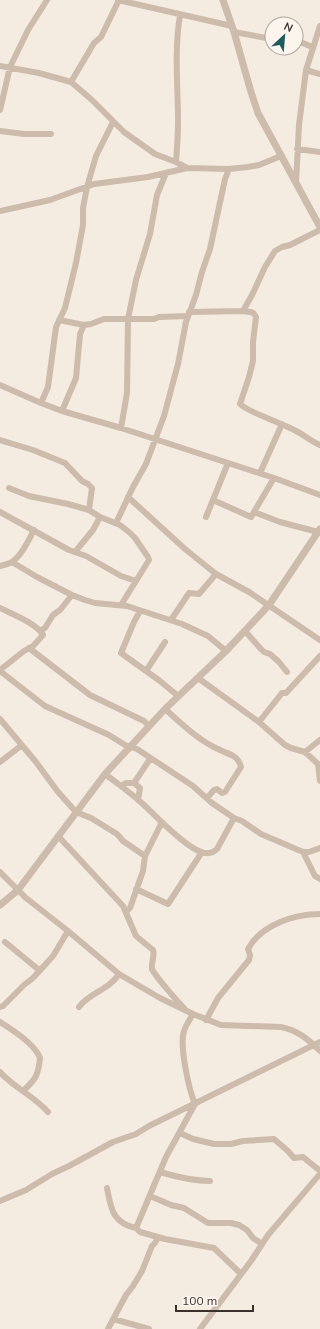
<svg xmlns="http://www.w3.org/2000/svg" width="320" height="1329" font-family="Mulish,sans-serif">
  <rect width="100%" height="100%" fill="#f4ebe1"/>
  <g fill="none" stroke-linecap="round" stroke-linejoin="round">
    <path stroke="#cdbbac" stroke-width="6" d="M118 0 232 26
      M234 32 272 39
      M296 42 303 43 312 47
      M0 66 39 73 71 82 92 100 124 132 155 154 176 162 187 168
      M306 70 320 74
      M71 82 94 43 101 37 119 0
      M0 110 10 67 28 30 47 0
      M0 131 24 134H51
      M297 149 320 152
      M176 162C177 149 178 136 178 122 178 86 174 51 180 15
      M296 183 299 125 306 70 320 26
      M0 211 50 200 94 184 148 177 187 168 229 169 248 167 259 165 281 156
      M243 311 252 295 265 267 275 251 282 247 290 245 320 230
      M189 312 243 311C249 312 254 311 256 317L253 342V361L249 377 240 404C249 413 283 423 296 431 304 435 311 441 320 445
      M59 320 84 325 91 324 104 319H154L159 317 188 316
      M0 385 41 403 62 411 121 428 274 478 320 495
      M41 403 48 387 56 327 65 308 76 263 83 225V208L87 187 96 156 113 122
      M62 411 76 378 80 334 84 325
      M121 428 127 393 128 319 136 280 150 234 157 195 166 173
      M0 440 33 450 65 463 82 481 88 484 92 488 89 510
      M260 473 282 424
      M9 488 29 496 68 504 89 510 100 517 120 525 129 532 135 538 148 557 149 560 121 605
      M128 497 185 549 216 574 249 592 320 640
      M213 500 251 517 274 478
      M0 512 69 550 86 556 121 576 136 581
      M254 512 280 522 318 532
      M206 517 228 463
      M116 523 133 487 146 464 164 416 178 364 186 322 196 295 202 272 210 249 225 179 229 169
      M75 552 93 530 100 517
      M12 562 37 577 72 595 85 600 95 603 127 606 182 624 208 636 226 651
      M0 566C4 565 8 564 12 562 22 555 28 541 34 530
      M0 608C12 614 36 623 43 635L33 646 24 651 0 670
      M140 611 134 622 121 653 160 681 178 696
      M171 620 189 593 199 594 216 574
      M40 631 45 628 53 615 60 610 72 595
      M245 631 260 648 264 652 270 654 279 662 287 672
      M29 648 90 695 144 721 149 726
      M0 671 45 706 109 735 125 745 137 749 193 786 212 803 234 818 242 821 261 834 303 852H309L320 848
      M146 671 165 642
      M198 678 259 722 285 745 291 748 305 752 320 740
      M165 709C182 724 199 741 220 750 230 755 238 755 241 767L225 792 222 793 217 789 214 790 207 798
      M0 719 36 762 58 792 76 812 91 818 117 834 123 841 145 856
      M259 722 282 693H286L320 656
      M305 752 318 764 320 781
      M0 762 22 745
      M105 774C118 784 132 794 144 805 156 816 193 856 209 853 213 853 215 851 217 849L234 818
      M134 783 150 759
      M121 786 126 783H134L140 788 138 800
      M58 836 123 906 136 936 153 950C155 956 151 962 152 969 155 976 178 1002 184 1008
      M303 852 315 876 320 879
      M0 872 26 898 68 931 119 974 160 998 193 1014 221 1025 281 1027C297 1030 308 1039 320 1051
      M136 889 168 904 202 852
      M126 912 130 908 143 871 145 856 162 822
      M5 942 39 970
      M0 1007 3 1006 24 985 33 978 53 956 68 931
      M79 1007C90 992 108 991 119 974
      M193 1014C190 1019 186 1025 184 1031 179 1045 189 1090 195 1104
      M206 1020 218 998 249 960 250 955 248 949C261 925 294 914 320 914
      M0 1022C13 1030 35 1044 40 1058 38 1076 36 1079 23 1091
      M0 1072C13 1087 34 1096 48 1112
      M195 1104 166 1157 136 1228 140 1232 165 1239 214 1248 241 1274
      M180 1133 193 1139 214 1144H231L243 1141 274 1139 288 1151 294 1158 303 1157 320 1171
      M160 1172C177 1177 193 1181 210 1181
      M107 1188C111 1208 112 1223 136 1228
      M150 1196 171 1205 184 1208 208 1223H231L239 1225 247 1230 253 1238 262 1244
      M0 1201 26 1190 52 1174 69 1166 113 1142 136 1134 149 1126 320 1042
      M113 1319 149 1329
      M108 1329 126 1295 133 1286 142 1271 152 1246 155 1243 158 1237
      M200 1329 251 1261 268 1235 320 1174"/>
    <path stroke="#cdbbac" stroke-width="7" d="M223 0 234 32 251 92 258 113 320 227
      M0 905 18 890 105 774 165 709 226 651 269 605 320 529"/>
  </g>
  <g transform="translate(284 36) rotate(26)"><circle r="19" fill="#fbf5ee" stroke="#aea6a0"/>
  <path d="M0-3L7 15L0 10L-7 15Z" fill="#1f5a5e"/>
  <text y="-6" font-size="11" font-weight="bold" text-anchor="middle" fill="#3b302b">N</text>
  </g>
  <path d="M176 1305v6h77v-6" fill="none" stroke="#3b302b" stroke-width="2"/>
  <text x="182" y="1305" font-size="12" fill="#3b302b" stroke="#fbf5ee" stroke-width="3" paint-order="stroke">100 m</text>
</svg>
